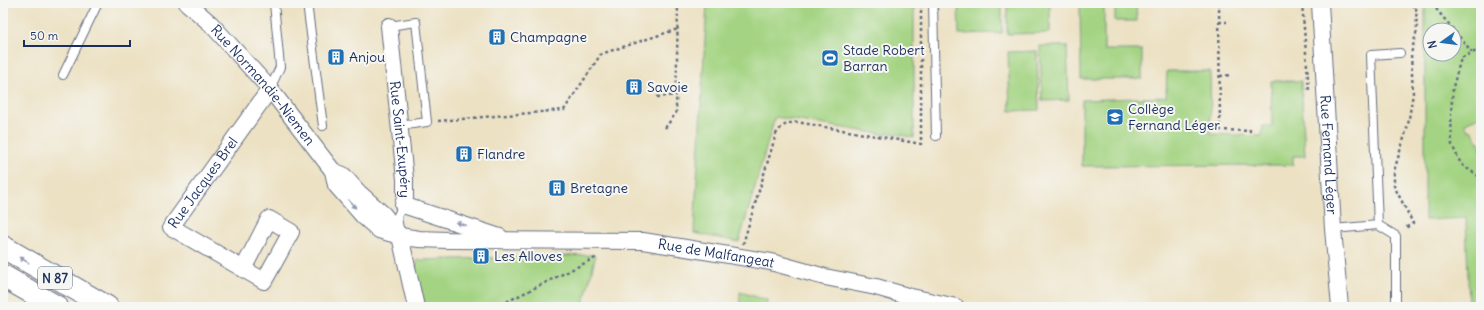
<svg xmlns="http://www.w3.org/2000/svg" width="1484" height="310" font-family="Delius,sans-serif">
  <rect width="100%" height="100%" fill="#f6f6f2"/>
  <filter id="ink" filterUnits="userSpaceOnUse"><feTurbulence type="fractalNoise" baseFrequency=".025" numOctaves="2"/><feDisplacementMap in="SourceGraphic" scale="8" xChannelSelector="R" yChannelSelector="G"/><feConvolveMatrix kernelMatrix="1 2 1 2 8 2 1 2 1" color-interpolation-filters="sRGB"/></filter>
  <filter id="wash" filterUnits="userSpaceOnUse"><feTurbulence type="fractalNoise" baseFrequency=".012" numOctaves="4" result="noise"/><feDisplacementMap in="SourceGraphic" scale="16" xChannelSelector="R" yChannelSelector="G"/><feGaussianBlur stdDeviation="0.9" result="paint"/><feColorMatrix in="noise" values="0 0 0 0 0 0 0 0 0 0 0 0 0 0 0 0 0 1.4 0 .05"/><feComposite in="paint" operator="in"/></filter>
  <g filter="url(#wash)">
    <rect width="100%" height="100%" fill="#ece1c3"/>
    <path fill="#a4d483" stroke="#608270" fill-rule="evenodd" d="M707 3H914V138L888 132 887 135 775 117 739 242 694 233Z
      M958 3H1002V33L959 34Z
      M1007 3H1050V33L1007 34Z
      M1080 3H1104V50H1142V79H1081Z
      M1115 3H1136L1137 21H1115Z
      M1425 3H1481V116L1465 123 1467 129 1472 131 1481 146V307H1469L1466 218 1425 220ZM1430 30H1454V54H1430Z
      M1040 46H1067L1069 100 1042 101Z
      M1037 51 1039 110 1010 111 1008 52Z
      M1167 71H1210L1211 134 1262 136 1263 126H1272L1271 81H1301L1305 156H1293V165L1082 166V100L1166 97Z
      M594 255 595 258 583 307H425L415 269 418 260Z
      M740 292 767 300 766 307H740Z"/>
  </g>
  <g filter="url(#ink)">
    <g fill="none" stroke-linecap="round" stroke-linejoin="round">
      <g stroke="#646d81" stroke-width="10">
        <path id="lane" d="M307 3 323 126
          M933 3 936 136
          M389 26 416 22 427 122 399 126
          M63 75 98 3
          M270 89 280 67 274 3
          M399 229 397 217 403 205
          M1333 229 1378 225
          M1396 307V236L1378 225 1371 55 1400 53"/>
      </g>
      <g stroke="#646d81" stroke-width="18">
        <g id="street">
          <path id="s1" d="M187 3 211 24 270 89 333 171 336 185 364 217 379 230 400 236 419 239 447 240 643 241 771 262 825 277 876 287 907 296 956 307"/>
          <path id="s2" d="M1320 3 1333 229 1340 307"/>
          <path id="s3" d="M389 26 405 179V198L403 205 500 237"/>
          <path d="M333 171 343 175 358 192 384 215 400 236 416 307"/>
          <path id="s4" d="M243 269 269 219 291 232 264 281 171 227 270 89"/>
        </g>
      </g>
      <g stroke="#646d81" stroke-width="24">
        <path id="highway" d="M3 247 107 307
          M3 276 57 307"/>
      </g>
      <path stroke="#646d81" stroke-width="2.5" stroke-dasharray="3 3" stroke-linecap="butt" d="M1219 3 1220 130 1250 131 1249 126
        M1302 3 1309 91
        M1389 3 1390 5 1416 6 1417 30 1411 54 1413 93 1408 125 1394 171V186L1413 223 1404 229
        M1434 3 1437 10 1472 52
        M1219 22H1227
        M1481 49 1461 58 1453 87 1451 113 1452 145 1461 164 1481 178
        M1220 76 1231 75
        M657 97 677 95
        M438 121 564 110 601 54 678 29
        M665 128 676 113 678 3
        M743 244 776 134C782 125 787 123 797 122L921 144V5
        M496 307 595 258V256"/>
      <use href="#lane" stroke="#fff" stroke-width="8"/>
      <use href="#street" stroke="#fff" stroke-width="16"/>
      <use href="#highway" stroke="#fff" stroke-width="22"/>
    </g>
    <defs><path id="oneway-solid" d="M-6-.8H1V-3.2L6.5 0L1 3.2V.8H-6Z"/></defs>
    <g fill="#8d97ae">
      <use href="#oneway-solid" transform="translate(352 204) rotate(48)"/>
      <use href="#oneway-solid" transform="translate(461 224) rotate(-165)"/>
      <use href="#oneway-solid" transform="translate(24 260) rotate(-149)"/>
    </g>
  </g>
  <defs>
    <g id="building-square" transform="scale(0.9)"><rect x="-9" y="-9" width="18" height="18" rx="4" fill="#1f6fb2" stroke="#f6f6f2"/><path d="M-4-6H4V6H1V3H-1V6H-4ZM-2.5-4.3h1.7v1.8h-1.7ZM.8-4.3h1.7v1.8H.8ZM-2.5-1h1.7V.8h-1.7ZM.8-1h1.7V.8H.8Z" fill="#fff"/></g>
    <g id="stadium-square" transform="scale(0.9)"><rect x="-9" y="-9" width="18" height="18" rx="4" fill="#1f6fb2" stroke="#f6f6f2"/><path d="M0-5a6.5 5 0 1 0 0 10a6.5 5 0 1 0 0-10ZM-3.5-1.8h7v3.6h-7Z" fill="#fff"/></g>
    <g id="school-square" transform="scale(0.9)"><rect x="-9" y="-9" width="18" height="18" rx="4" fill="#1f6fb2" stroke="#f6f6f2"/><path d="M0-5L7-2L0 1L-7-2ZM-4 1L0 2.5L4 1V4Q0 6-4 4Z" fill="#fff"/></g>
  </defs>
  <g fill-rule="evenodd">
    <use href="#building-square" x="497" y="37"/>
    <use href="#building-square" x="336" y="57"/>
    <use href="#stadium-square" x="830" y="58"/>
    <use href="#building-square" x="634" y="87"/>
    <use href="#school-square" x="1115" y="117"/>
    <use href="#building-square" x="464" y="154"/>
    <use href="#building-square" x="557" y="188"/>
    <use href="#building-square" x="481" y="256"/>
  </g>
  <g text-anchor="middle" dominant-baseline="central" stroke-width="4" stroke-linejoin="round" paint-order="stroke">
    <rect fill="#f6f6f2" stroke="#5d6b8a" stroke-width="1" x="38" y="267" width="34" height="22" rx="3"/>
    <g font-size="13" font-weight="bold" fill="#1b2f5e">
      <text x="55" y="278">N 87</text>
    </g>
    <g font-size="14" fill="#1b2f5e" stroke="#f6f6f2" text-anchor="start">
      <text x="510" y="37">Champagne</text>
      <text x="843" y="50">Stade Robert<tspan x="843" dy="16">Barran</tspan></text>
      <text x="349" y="57">Anjou</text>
      <text x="647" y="87">Savoie</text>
      <text x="1128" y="109">Collège<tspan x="1128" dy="16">Fernand Léger</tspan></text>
      <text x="477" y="154">Flandre</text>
      <text x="570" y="188">Bretagne</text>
      <text x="494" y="256">Les Alloves</text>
    </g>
    <g font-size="14" fill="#1b2f5e" stroke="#f6f6f2">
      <text stroke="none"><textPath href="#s1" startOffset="112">Rue Normandie-Niemen</textPath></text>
      <text stroke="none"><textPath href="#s3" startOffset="114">Rue Saint-Exupéry</textPath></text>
      <text stroke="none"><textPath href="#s2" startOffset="152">Rue Fernand Léger</textPath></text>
      <text stroke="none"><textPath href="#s4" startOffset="300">Rue Jacques Brel</textPath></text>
      <text stroke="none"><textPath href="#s1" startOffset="639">Rue de Malfangeat</textPath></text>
    </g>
  </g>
  <rect width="1484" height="310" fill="none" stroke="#f6f6f2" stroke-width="16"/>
  <g transform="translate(1442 42) rotate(256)"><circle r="19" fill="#f6f6f2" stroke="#9ea6b7"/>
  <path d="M0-3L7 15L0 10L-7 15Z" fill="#1f6fb2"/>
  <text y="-6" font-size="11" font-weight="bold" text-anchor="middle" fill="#1b2f5e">N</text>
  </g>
  <path d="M24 40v6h106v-6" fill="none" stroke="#1b2f5e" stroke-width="2"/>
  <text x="30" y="40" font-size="12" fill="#1b2f5e" stroke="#f6f6f2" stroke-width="3" paint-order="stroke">50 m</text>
</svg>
